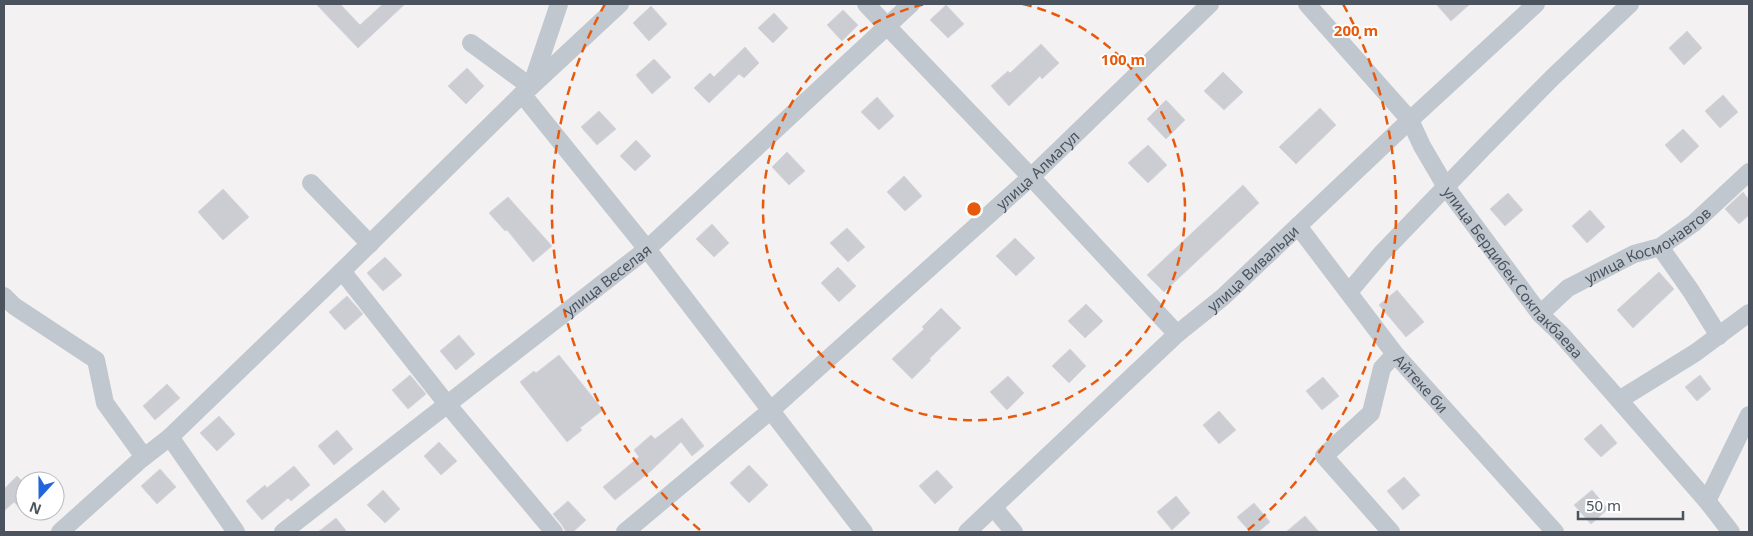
<svg xmlns="http://www.w3.org/2000/svg" width="1753" height="536" font-family="'Noto Sans',sans-serif">
  <rect width="100%" height="100%" fill="#f3f1f1"/>
  <path fill="#cbcdd3" stroke="#d5d7dc" d="M316 4H340L360 25 383 4H405L358 48Z
    M1436 4H1470L1451 21Z
    M946 5 964 24 948 38 930 20Z
    M651 6 667 24 649 41 633 23Z
    M843 10 858 25 842 41 827 25Z
    M774 13 788 28 773 43 758 28Z
    M1687 31 1702 48 1684 65 1669 48Z
    M1041 44 1059 63 1042 79 1040 76 1009 106 991 86 1008 71 1010 73Z
    M745 47 759 63 744 78 739 74 709 103 694 88 710 73 714 77Z
    M654 59 671 77 652 94 636 75Z
    M467 68 484 86 466 104 448 86Z
    M1223 72 1243 92 1224 110 1204 91Z
    M1723 95 1738 112 1720 128 1705 111Z
    M877 97 894 116 879 130 861 112Z
    M1166 100 1185 120 1166 139 1147 119Z
    M1320 108 1336 125 1296 164 1279 147Z
    M599 111 616 129 597 145 581 127Z
    M1683 129 1699 146 1681 163 1665 145Z
    M636 140 651 156 635 171 620 156Z
    M1148 145 1167 165 1148 183 1128 163Z
    M787 152 805 171 789 185 772 167Z
    M904 176 922 196 905 211 887 192Z
    M1243 185 1259 203 1164 292 1147 275Z
    M223 189 249 217 223 240 198 212Z
    M1743 192 1749 200V215L1739 224 1725 209Z
    M1508 193 1523 210 1505 226 1490 209Z
    M508 197 552 246 533 262 507 230 505 231 489 213Z
    M1590 210 1605 227 1587 243 1572 226Z
    M712 224 729 243 714 257 696 239Z
    M847 228 865 247 848 262 830 243Z
    M1015 238 1035 258 1016 276 996 256Z
    M385 257 402 275 383 291 367 273Z
    M838 267 856 286 839 302 821 283Z
    M1659 272 1674 289 1633 328 1617 310Z
    M1397 290 1424 322 1406 337 1379 305Z
    M347 296 363 314 345 330 329 312Z
    M1086 304 1103 321 1085 338 1068 321Z
    M941 308 961 328 929 359 931 360 912 379 892 359 924 329 922 327Z
    M459 335 475 354 456 370 440 351Z
    M1070 349 1086 366 1069 383 1052 366Z
    M559 355 603 410 580 428 582 430 567 442 520 382 534 371 536 373Z
    M410 375 426 394 408 409 392 390Z
    M1700 375 1711 389 1697 401 1685 387Z
    M1008 376 1024 393 1007 410 990 392Z
    M1323 377 1339 396 1322 410 1306 391Z
    M167 384 180 398 155 420 143 406Z
    M1219 411 1236 430 1219 444 1203 425Z
    M219 416 235 434 217 451 200 433Z
    M682 418 704 446 692 456 681 442 652 470 615 500 603 487 639 457 634 450 651 435 655 439Z
    M1601 424 1617 443 1601 457 1584 439Z
    M337 430 353 449 334 465 318 446Z
    M439 442 457 461 441 475 424 456Z
    M749 465 768 485 749 503 730 483Z
    M294 466 310 485 291 501 288 498 262 520 246 501 265 485 267 488Z
    M160 469 176 487 157 504 141 486Z
    M937 470 953 487 935 504 919 486Z
    M17 476 25 484V514L14 502 4 511V489Z
    M1404 477 1420 495 1403 510 1387 491Z
    M383 490 400 509 385 523 367 505Z
    M1592 490 1608 509 1591 524 1574 505Z
    M1176 496 1190 513 1172 530 1157 512Z
    M568 501 586 520 573 532H566L562 525 553 514Z
    M1254 503 1270 522 1258 532H1250L1237 517Z
    M1305 516 1319 532H1286Z
    M336 518 347 532H318Z"/>
  <g fill="none" stroke-linecap="round" stroke-linejoin="round">
    <g stroke="#c0c7cf" stroke-width="18">
      <path d="M866 4 1031 177 1177 334"/>
      <path id="s1" d="M1307 4 1410 120 1422 146 1446 187 1540 314 1561 334 1619 400 1707 501 1731 532"/>
      <path d="M471 43 531 87 559 4"/>
      <path d="M534 84 620 4"/>
      <path d="M311 183 370 244"/>
      <path id="s2" d="M1298 226 1395 354 1555 532"/>
      <path d="M1660 247 1691 291 1719 336"/>
      <path d="M1349 292 1381 254 1483 148 1552 78 1630 4"/>
      <path d="M4 296 14 306 96 360 105 403 144 457"/>
      <path id="s3" d="M1540 314 1568 288 1634 254 1660 247 1694 223 1749 172"/>
      <path d="M1619 400 1695 353 1749 313"/>
      <path d="M170 437 236 532"/>
      <path d="M1707 501 1749 415"/>
      <path d="M994 508 1014 532"/>
      <path d="M60 532 139 461 170 437 342 271"/>
      <path id="s4" d="M283 532 647 249 911 4"/>
      <path d="M554 532 447 404 342 271 522 94 647 249 864 532"/>
      <path id="s5" d="M625 532 770 411 1031 177 1210 4"/>
      <path id="s6" d="M967 532 1177 334 1223 297 1410 120 1536 4"/>
      <path d="M1391 532 1324 456 1371 413 1382 368 1395 354"/>
    </g>
  </g>
  <g fill="none" stroke="#e8590c" stroke-width="2.5" stroke-dasharray="9 6">
    <path d="M1023 4A211 211 0 1 1 925 4"/>
    <path d="M700 530A422 422 0 0 1 605 4M1343 4A422 422 0 0 1 1248 530"/>
  </g>
  <g text-anchor="middle" dominant-baseline="central" stroke-width="4" stroke-linejoin="round" paint-order="stroke">
    <g font-size="15" fill="#4a535e" stroke="#fff">
      <text stroke="none"><textPath href="#s5" startOffset="549">улица Алмагул</textPath></text>
      <text stroke="none"><textPath href="#s3" startOffset="129">улица Космонавтов</textPath></text>
      <text stroke="none"><textPath href="#s6" startOffset="389">улица Вивальди</textPath></text>
      <text stroke="none"><textPath href="#s1" startOffset="340">улица Бердибек Сокпакбаева</textPath></text>
      <text stroke="none"><textPath href="#s4" startOffset="411">улица Веселая</textPath></text>
      <text stroke="none"><textPath href="#s2" startOffset="200">Айтеке би</textPath></text>
    </g>
  </g>
  <circle cx="974" cy="209" r="8" fill="#e8590c" stroke="#fff" stroke-width="2.5"/>
  <g font-size="15" text-anchor="middle" font-weight="bold" fill="#e8590c" stroke="#fff" stroke-width="4" stroke-linejoin="round" paint-order="stroke">
    <text x="1356" y="36">200 m</text>
    <text x="1123" y="65">100 m</text>
  </g>
  <rect width="1753" height="536" fill="none" stroke="#4a535e" stroke-width="10"/>
  <g transform="translate(40 496) rotate(201)"><circle r="24" fill="#ffffff" stroke="#b7babf"/>
  <path d="M0-4L9 19L0 12L-9 19Z" fill="#2164de"/>
  <text y="-8" font-size="14" font-weight="bold" text-anchor="middle" fill="#4a535e">N</text>
  </g>
  <path d="M1578 511v8h105v-8" fill="none" stroke="#4a535e" stroke-width="2.5"/>
  <text x="1586" y="511" font-size="15" fill="#4a535e" stroke="#ffffff" stroke-width="4" paint-order="stroke">50 m</text>
</svg>
